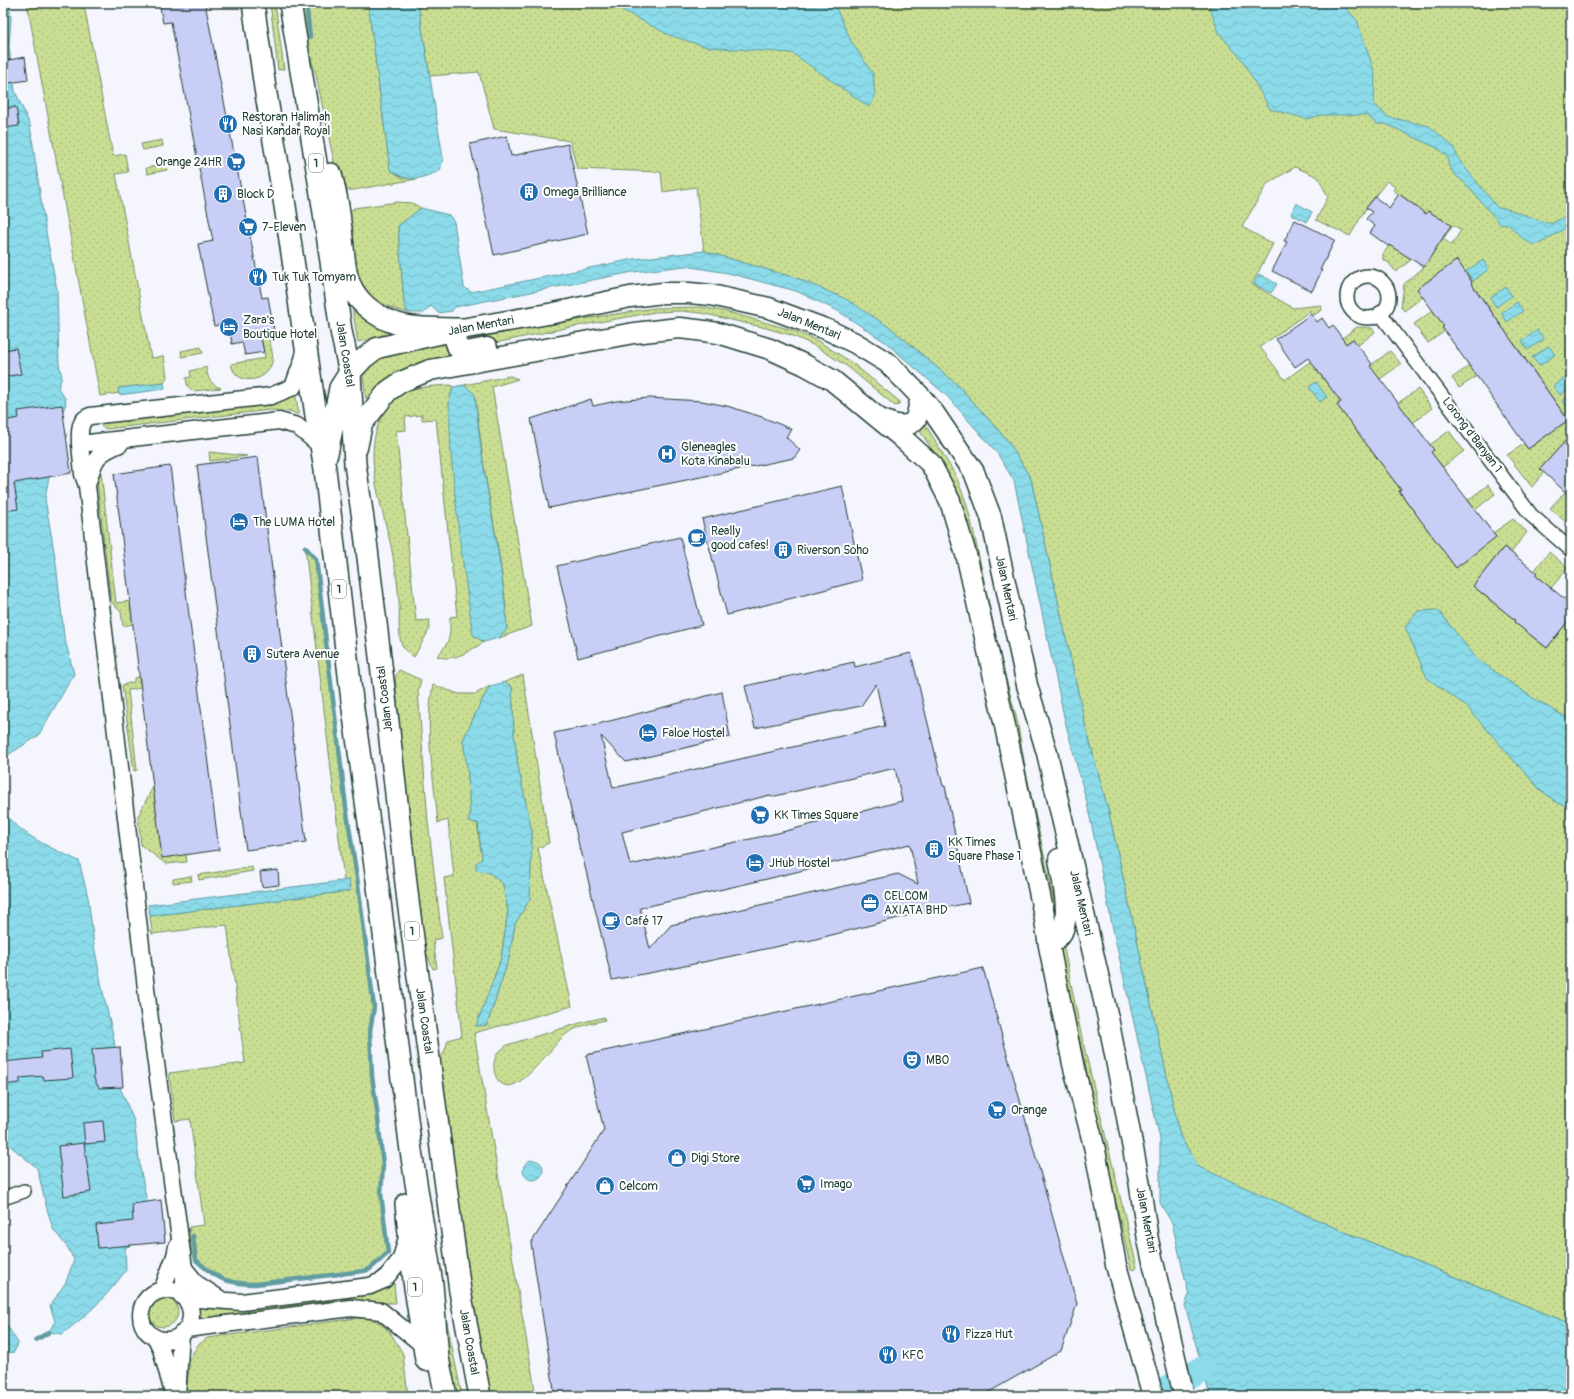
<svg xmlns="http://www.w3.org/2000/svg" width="1574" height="1399" font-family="Pangolin,sans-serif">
  <defs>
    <pattern id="grass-dots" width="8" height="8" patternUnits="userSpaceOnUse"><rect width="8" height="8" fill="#cade93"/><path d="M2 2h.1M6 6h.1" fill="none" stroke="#adbf7f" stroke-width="1.8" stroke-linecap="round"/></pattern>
    <pattern id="water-waves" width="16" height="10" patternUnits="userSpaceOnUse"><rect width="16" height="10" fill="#8cdbea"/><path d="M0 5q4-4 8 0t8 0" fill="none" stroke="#78bdc9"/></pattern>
  </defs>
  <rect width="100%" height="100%" fill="#f4f5fd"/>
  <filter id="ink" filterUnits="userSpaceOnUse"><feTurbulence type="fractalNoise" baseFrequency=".025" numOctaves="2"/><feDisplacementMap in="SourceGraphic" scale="8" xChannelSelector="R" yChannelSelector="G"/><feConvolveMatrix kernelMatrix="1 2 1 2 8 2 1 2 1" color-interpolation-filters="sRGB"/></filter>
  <g filter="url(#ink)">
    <path fill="url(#grass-dots)" stroke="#748e64" fill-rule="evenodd" d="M27 3H93L84 5 113 156 125 154 128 172 116 174 151 358 164 356 167 377 164 383 119 388V393L100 396Z
      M270 3H275L284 69 278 70Z
      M300 3H368L390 170 403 178 417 179 353 190H345L339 186 316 75 307 46Z
      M418 3H1571V378L1569 375 1560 395 1571 387V396L1563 401 1570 410 1571 409V435L1540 469 1544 472 1532 487 1507 455 1524 444 1528 449 1568 420 1544 386 1497 406 1538 377 1514 343 1474 371 1477 376 1459 388 1452 378 1469 366 1466 361 1506 333 1483 299 1442 327 1445 331 1428 343 1414 324 1472 282 1457 260 1423 297 1404 311 1401 307 1404 284 1424 267 1450 225 1428 211 1402 252 1412 259 1396 272 1388 262 1383 260V254L1417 207 1393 190 1395 187 1387 181 1366 208 1350 236 1316 220 1328 197 1318 177 1295 167 1267 184 1242 227 1273 244 1252 284 1293 308 1321 305 1322 310 1314 315 1310 311 1260 347 1285 380 1357 327 1372 328 1375 332 1357 346 1352 339 1315 368 1329 386 1341 388 1390 351 1401 364 1380 379 1376 375 1337 405 1402 408 1398 403 1418 389 1432 408 1413 423 1430 445 1449 431 1464 451 1443 467 1438 461 1399 491 1429 529 1488 485 1495 494 1475 510 1493 533 1513 519 1527 532 1511 553 1504 547 1473 586 1505 612 1536 573 1534 571 1549 552 1568 568 1551 588 1544 583 1514 622 1547 648 1571 617V651L1563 664 1571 669V1324L1338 1229 1198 1167 1180 1136 1109 813 1086 728 1031 479 1008 441 959 386 892 329 799 279 704 251 696 187 663 192 661 172 577 169 570 141 494 129 479 72 430 76ZM1453 225 1461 230 1452 245 1443 239Z
      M162 140 163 146 143 150 141 144Z
      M166 164 167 170 147 174 146 168Z
      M398 202 412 203 421 208 398 226 404 303 408 313 398 310 378 302 373 308 357 287 347 214 354 208Z
      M351 301 410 331 358 342Z
      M701 307 728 312 792 330 818 341 851 362 899 401V405L895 406 848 367 815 346 791 335 762 327 701 313 681 311 655 312 566 328 467 349 462 339 496 331 514 330 654 308Z
      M269 337C270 345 274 354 272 362 268 383 235 387 231 364L265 358 261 338Z
      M444 341 446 348 453 357 391 379 377 388 366 399 361 361Z
      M201 347 203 353 182 357 181 351Z
      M206 367C208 379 210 384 221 388L194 391C187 388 187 384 186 378L191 377 190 371Z
      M510 376 518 379 492 387 532 626 499 638 507 629 506 606 499 554 484 467 475 395 464 385Z
      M294 385 299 415 290 411 270 410 106 429 101 426 102 420Z
      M451 385 453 387 449 402 473 635 484 642C471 650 453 663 437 656 451 641 450 637 450 617L457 616 436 419 422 420V415L405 417 406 430 396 431 416 621 430 620 429 630 414 657C407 652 401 647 400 638 398 626 400 614 399 602 398 587 396 571 393 557 386 511 355 449 388 408 393 402 399 394 406 392 420 386 437 386 451 385Z
      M923 423 925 424 956 476 966 502 973 529 1001 660 1017 720 1026 772 1055 905 1052 909 961 505C950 478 936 454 919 430L918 428Z
      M209 452 247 456 210 461Z
      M98 470 101 472 116 603 130 601 133 624 123 626 121 612 111 602 96 473Z
      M1565 492 1571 497 1570 526 1550 508Z
      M305 547 316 559 346 807 358 884 374 1007 370 1031 372 1076 377 1110 383 1165 381 1193 388 1253 370 1269 364 1271 256 1284C233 1284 219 1280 201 1265 198 1261 193 1258 192 1252 190 1244 190 1235 189 1227L204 1225 190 1119 175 1121 169 1073 245 1063 227 925 152 934 150 916 350 891 349 880 344 881Z
      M399 670 421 680 418 691 428 822 442 938 433 940 437 968 433 969 421 940 408 826 395 677Z
      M523 675 549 843 538 848 572 1006 474 1033 536 1396H488L478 1352 435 1063 444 1053 448 1040 462 1036 444 878 454 876 448 820 438 823C434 778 424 730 433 685L459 694H475L490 686 482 700 463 740 468 775 470 815 468 822 477 823 482 859 490 873 503 884 508 911 501 959 476 1026 487 1025 509 958 515 924 530 899 532 832 518 766 514 733 512 687 505 682Z
      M139 677 141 688 128 690 137 770 134 771 122 685 134 682V678Z
      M153 787 186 855 187 862 166 864 141 845 138 816Z
      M252 867 253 871 199 880 198 875Z
      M191 876 192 881 173 883V879Z
      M1058 944H1063L1082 1038 1137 1267 1135 1270 1131 1269Z
      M604 1017 605 1020C592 1023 577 1026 565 1035 553 1044 521 1093 504 1085 493 1081 491 1061 498 1053 500 1050 504 1048 507 1045L580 1023Z
      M438 1260 446 1318 462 1396H451Z
      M394 1283 396 1303H368L192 1323V1302L385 1288Z
      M148 1312a15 15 0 1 1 30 0a15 15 0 1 1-30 0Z
      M358 1318H369L380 1323 390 1332 403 1354 408 1396H186L190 1358 197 1346 207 1338Z"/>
    <path fill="url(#water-waves)" stroke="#609ca1" d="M3 3H9L11 18 9 47 15 91 30 125 45 227 57 290 59 364 62 377 58 388 65 398 66 404 59 420 45 499 56 563 64 636 74 674 38 736 3 758Z
      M368 3H418L443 158 440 171C417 179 412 184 390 170Z
      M609 3H834L851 41 873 74 875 97 869 107 792 53 707 47 669 35Z
      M1208 3H1341L1357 20 1375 74 1374 104 1388 117 1429 126 1453 146 1459 160 1498 208 1508 209 1550 224 1571 214V225L1541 243 1534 245 1524 240 1508 224 1501 225 1465 183 1454 174 1448 164V157L1439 149 1386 124H1377L1366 115H1321L1307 119 1270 109 1242 60 1219 33Z
      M1296 203 1312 212 1307 222 1291 214Z
      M421 208 449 215 454 222 464 287 471 292 634 259 704 251 799 279 846 299 892 329 959 386 1008 441 1031 479 1086 728 1109 813 1180 1136 1199 1167 1338 1229 1571 1324V1396H1210L1185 1305 1189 1295 1172 1223 1160 1203V1139L1114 934 1087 803 1065 721 1014 481 997 453 947 396 885 342 838 311 796 291 728 273 685 266 633 272 455 307 452 311 438 313 431 306 424 313H408L404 303 398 226Z
      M1483 260 1489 269 1473 281 1466 271Z
      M1259 274 1277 284 1271 293 1254 284Z
      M1506 287 1512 296 1496 307 1490 298Z
      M1517 302 1523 311 1507 322 1501 313Z
      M1537 330 1544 339 1528 350 1522 341Z
      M1549 346 1555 355 1539 366 1532 357Z
      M1569 375 1571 378V387L1560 395 1553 386Z
      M1316 382 1327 397 1320 402 1309 387Z
      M164 383 165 389 119 395 118 388Z
      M464 385 475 394C477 419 480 443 484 468 492 521 504 574 507 629L499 638 484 642 473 635 459 534 451 454 449 402 453 387Z
      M1571 396V409L1569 410 1563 401Z
      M1438 610 1477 659 1536 700 1571 720V808L1558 803 1540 790 1466 706 1427 678 1405 627 1418 611Z
      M505 682 512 687 514 733 518 766 532 832 530 899 515 924 509 958 487 1025 476 1026 501 959 508 911 503 884 490 873 476 870V863L482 859 478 823 468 822 470 815 468 775 463 740 482 700 490 686Z
      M3 811C21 836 52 848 79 861L88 897 94 945 102 988 114 1039 119 1085 134 1121 140 1167 148 1207 141 1240 125 1248 126 1270C108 1295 88 1315 62 1334L49 1332 55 1321 50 1306 66 1282 74 1260 68 1248 53 1229 47 1209 37 1168 3 1140Z
      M349 880 350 891 150 916 148 905Z
      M523 1170a10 10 0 1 1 20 0a10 10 0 1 1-20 0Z
      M3 1322H5L18 1343 14 1352 3 1354Z"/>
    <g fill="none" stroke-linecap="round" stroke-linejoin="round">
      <path stroke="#609ca1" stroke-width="4.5" d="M306 3 310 37
        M193 1236 196 1260C217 1279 227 1284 256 1284L364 1271 370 1269 388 1253 381 1193 383 1165 377 1110 372 1076 370 1031 374 1007 358 884 346 807 316 559 305 547
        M36 1340 49 1332"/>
      <path stroke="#8cdbea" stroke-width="26" d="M1153 1396 1203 1369"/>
    </g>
    <path fill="#c9cef6" stroke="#1f3d34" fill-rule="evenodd" d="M159 3H205L262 298 268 297 275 336 261 338 264 352 245 355 242 342 232 344 229 323 214 326 198 244 213 241 171 22 163 23Z
      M25 57 28 80 3 84V61Z
      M16 107 19 126 3 128V109Z
      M507 136 511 156 568 144 588 234 494 255 470 144Z
      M1399 194 1426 214 1428 211 1451 225 1424 267 1389 245 1388 246 1370 233 1375 226 1366 219 1372 212 1366 208 1375 197 1389 208Z
      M1295 220 1335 240 1320 270H1322L1312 291 1272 271 1287 242 1284 241Z
      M1457 260 1472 282 1471 283 1568 420 1528 449 1442 327 1444 326 1417 289Z
      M1311 314 1317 322 1322 318 1329 328 1333 325 1346 344 1353 339 1372 364 1370 366 1434 450 1431 452 1496 537 1456 568 1399 491 1401 490 1337 405 1341 402 1308 358 1295 367 1276 339Z
      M16 348 21 374 3 377V350Z
      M649 398 702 401 727 406 762 417 791 429 786 437 800 450 794 458 549 508 531 419 591 399 593 406 616 401Z
      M62 405 71 473 14 483 18 509 3 511V421L19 418 18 411Z
      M1571 435V497L1540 469Z
      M258 457 306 842 246 850 197 465Z
      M170 466 219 850 162 858 114 474Z
      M842 486 862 580 727 615 702 519Z
      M680 537 702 625 578 658 557 566Z
      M1504 547 1537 573 1535 575 1571 604V617L1547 648 1514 622 1515 620 1473 586Z
      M911 653 943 786H945L969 903 922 912 804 942 803 941 675 968 612 980 581 850H580L554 733 598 724 722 692 730 737 626 762 601 736 613 788 885 726 876 684 861 706 755 728 745 686 854 662 855 667ZM895 768 902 801 778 833 630 865 622 832 770 795 771 797ZM910 844 918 884 898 874 671 925 650 949 640 908 767 879Z
      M278 870 279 885 262 887 260 872Z
      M983 968 1077 1304 1061 1351 982 1396H555L531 1243 604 1130 586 1055Z
      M120 1047 123 1087 99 1088 94 1079 92 1049Z
      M70 1049 73 1078 44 1080 43 1076 20 1078V1083L3 1085V1062L42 1058 41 1052Z
      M103 1121 105 1142 85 1144 83 1123Z
      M84 1143 91 1192 64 1196 58 1146Z
      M161 1200 165 1242 98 1248 96 1225 133 1221 132 1204Z"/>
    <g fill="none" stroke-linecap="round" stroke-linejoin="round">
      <g stroke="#1f3d34" stroke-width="16">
        <path id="minor" d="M1347 297a21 21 0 1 1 42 0a21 21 0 1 1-42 0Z
          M1380 313 1531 515 1571 550
          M3 1198 24 1191"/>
      </g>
      <g stroke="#1f3d34" stroke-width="19">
        <path id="tertiary" d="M306 351 293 387 271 396 90 416C78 420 80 433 80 444L279 421 297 426 321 446
          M80 444 83 474 87 486 148 1005 184 1268V1298
          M87 485C95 459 94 455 120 444
          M184 1268 197 1284 220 1299
          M162 1290 175 1256 177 1246
          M141 1315a25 25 0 1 1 50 0a25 25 0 1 1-50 0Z
          M184 1298 242 1302 370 1286 384 1280 401 1259 407 1237
          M186 1329 351 1308 381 1311 423 1345
          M156 1338 161 1349 173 1393
          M177 1396 181 1334"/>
      </g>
      <g stroke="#1f3d34" stroke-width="23">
        <path id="primary" d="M461 329 454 337 458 348 466 352 487 348
          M350 373 364 358 377 348 461 329 554 313 630 297 663 293H689L711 295 769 308 828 330 855 343 888 363 921 397 934 413 974 472 991 517 1027 685 1047 753 1108 1018 1139 1180 1148 1240 1184 1396
          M883 420C894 425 907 430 916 419L921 397
          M357 448 362 424 388 391 401 382 430 370 634 333 679 328 697 330 718 333 770 349 805 365 832 380 900 436 931 464 950 501 967 558 1005 726 1045 920 1049 946 1073 1064 1095 1150 1116 1265 1153 1396
          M1049 946C1053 942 1059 937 1062 932 1071 913 1062 879 1059 859"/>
      </g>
      <g stroke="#1f3d34" stroke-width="24">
        <path id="trunk" d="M253 3 265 88 285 206 317 422 325 469 353 709 379 894 411 1151 432 1284 438 1358 446 1396
          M290 3 323 206 341 331 350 373 355 464 365 533 388 722 408 901 460 1291 480 1396
          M331 174C335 190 339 206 340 222 343 239 343 259 347 276 353 300 375 317 398 324 417 330 441 328 461 329
          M327 454 340 388 347 377
          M406 1204 414 1281 426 1360"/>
      </g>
      <use href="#minor" stroke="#fff" stroke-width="13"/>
      <use href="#tertiary" stroke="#fff" stroke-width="16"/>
      <use href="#primary" stroke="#fff" stroke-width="20"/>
      <use href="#trunk" stroke="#fff" stroke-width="21"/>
    </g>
  </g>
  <defs>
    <g id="restaurant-disc" transform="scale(1)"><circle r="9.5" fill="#1f6fb2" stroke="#fff"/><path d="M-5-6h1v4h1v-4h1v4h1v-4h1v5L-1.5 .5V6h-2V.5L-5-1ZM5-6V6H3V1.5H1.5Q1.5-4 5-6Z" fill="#fff"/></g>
    <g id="supermarket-disc" transform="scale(1)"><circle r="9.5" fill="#1f6fb2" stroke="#fff"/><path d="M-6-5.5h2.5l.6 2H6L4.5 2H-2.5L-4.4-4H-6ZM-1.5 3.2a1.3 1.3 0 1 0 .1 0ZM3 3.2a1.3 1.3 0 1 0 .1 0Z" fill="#fff"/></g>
    <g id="building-disc" transform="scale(1)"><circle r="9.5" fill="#1f6fb2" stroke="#fff"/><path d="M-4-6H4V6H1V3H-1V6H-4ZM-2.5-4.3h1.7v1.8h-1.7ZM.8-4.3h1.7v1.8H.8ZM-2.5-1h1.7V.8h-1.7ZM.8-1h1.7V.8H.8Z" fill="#fff"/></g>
    <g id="hotel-disc" transform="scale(1)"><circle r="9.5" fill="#1f6fb2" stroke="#fff"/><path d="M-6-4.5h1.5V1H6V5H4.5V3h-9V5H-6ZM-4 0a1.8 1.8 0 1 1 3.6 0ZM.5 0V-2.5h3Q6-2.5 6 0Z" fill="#fff"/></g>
    <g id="hospital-disc" transform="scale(1)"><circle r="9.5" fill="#1f6fb2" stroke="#fff"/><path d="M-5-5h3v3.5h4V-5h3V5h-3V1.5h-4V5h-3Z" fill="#fff"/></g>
    <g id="cafe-disc" transform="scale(1)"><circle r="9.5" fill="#1f6fb2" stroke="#fff"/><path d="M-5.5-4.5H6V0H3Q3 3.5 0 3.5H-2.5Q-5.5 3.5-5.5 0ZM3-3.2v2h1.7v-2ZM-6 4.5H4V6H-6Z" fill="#fff"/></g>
    <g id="office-disc" transform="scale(1)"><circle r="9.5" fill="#1f6fb2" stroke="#fff"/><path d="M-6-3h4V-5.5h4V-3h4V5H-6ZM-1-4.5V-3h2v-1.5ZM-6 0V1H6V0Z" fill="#fff"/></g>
    <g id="theatre-disc" transform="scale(1)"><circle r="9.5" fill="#1f6fb2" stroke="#fff"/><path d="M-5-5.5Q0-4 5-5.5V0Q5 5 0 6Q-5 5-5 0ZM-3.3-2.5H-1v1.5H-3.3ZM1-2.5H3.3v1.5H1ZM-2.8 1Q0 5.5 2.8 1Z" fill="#fff"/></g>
    <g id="shop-disc" transform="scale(1)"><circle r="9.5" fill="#1f6fb2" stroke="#fff"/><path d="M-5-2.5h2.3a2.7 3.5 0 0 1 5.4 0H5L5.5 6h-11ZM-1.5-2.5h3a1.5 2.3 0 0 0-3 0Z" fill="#fff"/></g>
  </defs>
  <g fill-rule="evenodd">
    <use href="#restaurant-disc" x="228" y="124"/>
    <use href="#supermarket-disc" x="236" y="162"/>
    <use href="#building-disc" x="529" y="192"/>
    <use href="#building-disc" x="223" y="194"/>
    <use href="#supermarket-disc" x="248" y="227"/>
    <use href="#restaurant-disc" x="258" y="277"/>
    <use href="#hotel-disc" x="229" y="327"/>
    <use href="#hospital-disc" x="667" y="454"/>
    <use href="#hotel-disc" x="239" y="522"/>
    <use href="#cafe-disc" x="697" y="538"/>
    <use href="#building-disc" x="783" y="550"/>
    <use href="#building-disc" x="252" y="654"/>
    <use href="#hotel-disc" x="648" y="733"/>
    <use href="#supermarket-disc" x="760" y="815"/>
    <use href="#building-disc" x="934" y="849"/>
    <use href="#hotel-disc" x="755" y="863"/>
    <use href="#office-disc" x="870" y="903"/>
    <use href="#cafe-disc" x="611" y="921"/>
    <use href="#theatre-disc" x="912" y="1060"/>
    <use href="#supermarket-disc" x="997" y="1110"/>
    <use href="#shop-disc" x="677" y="1158"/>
    <use href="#supermarket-disc" x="806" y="1184"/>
    <use href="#shop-disc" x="605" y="1186"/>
    <use href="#restaurant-disc" x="951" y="1334"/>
    <use href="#restaurant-disc" x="888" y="1355"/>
  </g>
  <g text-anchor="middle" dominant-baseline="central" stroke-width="4" stroke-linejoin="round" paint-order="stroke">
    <g fill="#fff" stroke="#627771" stroke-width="1">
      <rect x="309" y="154" width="14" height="18" rx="3"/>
      <rect x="332" y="580" width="14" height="18" rx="3"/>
      <rect x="405" y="922" width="14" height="18" rx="3"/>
      <rect x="408" y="1278" width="14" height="18" rx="3"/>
    </g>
    <g font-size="11" font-weight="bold" fill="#1f3d34">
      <text x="316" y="163">1</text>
      <text x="339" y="589">1</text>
      <text x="412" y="931">1</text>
      <text x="415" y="1287">1</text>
    </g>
    <g font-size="12" fill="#1f3d34" stroke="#fff" text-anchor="start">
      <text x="242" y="117">Restoran Halimah<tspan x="242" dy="14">Nasi Kandar Royal</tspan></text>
      <text x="222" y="162" text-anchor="end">Orange 24HR</text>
      <text x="543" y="192">Omega Brilliance</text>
      <text x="237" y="194">Block D</text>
      <text x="262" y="227">7-Eleven</text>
      <text x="272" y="277">Tuk Tuk Tomyam</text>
      <text x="243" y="320">Zara's<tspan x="243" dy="14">Boutique Hotel</tspan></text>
      <text x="681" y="447">Gleneagles<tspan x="681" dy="14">Kota Kinabalu</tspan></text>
      <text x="253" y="522">The LUMA Hotel</text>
      <text x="711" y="531">Really<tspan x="711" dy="14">good cafes!</tspan></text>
      <text x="797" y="550">Riverson Soho</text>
      <text x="266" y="654">Sutera Avenue</text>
      <text x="662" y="733">Faloe Hostel</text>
      <text x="774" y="815">KK Times Square</text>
      <text x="948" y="842">KK Times<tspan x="948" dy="14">Square Phase 1</tspan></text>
      <text x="769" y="863">JHub Hostel</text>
      <text x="884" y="896">CELCOM<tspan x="884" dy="14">AXIATA BHD</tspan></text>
      <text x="625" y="921">Café 17</text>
      <text x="926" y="1060">MBO</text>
      <text x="1011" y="1110">Orange</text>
      <text x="691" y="1158">Digi Store</text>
      <text x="820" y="1184">Imago</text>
      <text x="619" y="1186">Celcom</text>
      <text x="965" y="1334">Pizza Hut</text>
      <text x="902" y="1355">KFC</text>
    </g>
    <g font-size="12" fill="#1f3d34" stroke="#fff">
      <text transform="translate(809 324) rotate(22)">Jalan Mentari</text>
      <text transform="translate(481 326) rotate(-10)">Jalan Mentari</text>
      <text transform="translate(345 354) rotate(81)">Jalan Coastal</text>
      <text transform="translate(1472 435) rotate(53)">Lorong d'Banyan 1</text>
      <text transform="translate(1006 588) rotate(78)">Jalan Mentari</text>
      <text transform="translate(385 699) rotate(-97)">Jalan Coastal</text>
      <text transform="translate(1081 903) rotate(77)">Jalan Mentari</text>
      <text transform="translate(424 1021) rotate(82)">Jalan Coastal</text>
      <text transform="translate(1146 1220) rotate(79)">Jalan Mentari</text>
      <text transform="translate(469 1342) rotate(80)">Jalan Coastal</text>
    </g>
  </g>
  <rect width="1574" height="1399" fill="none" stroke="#fff" stroke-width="16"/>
  <rect x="8" y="8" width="1558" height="1383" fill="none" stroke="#1f3d34" stroke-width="1.5" filter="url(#ink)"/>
</svg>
